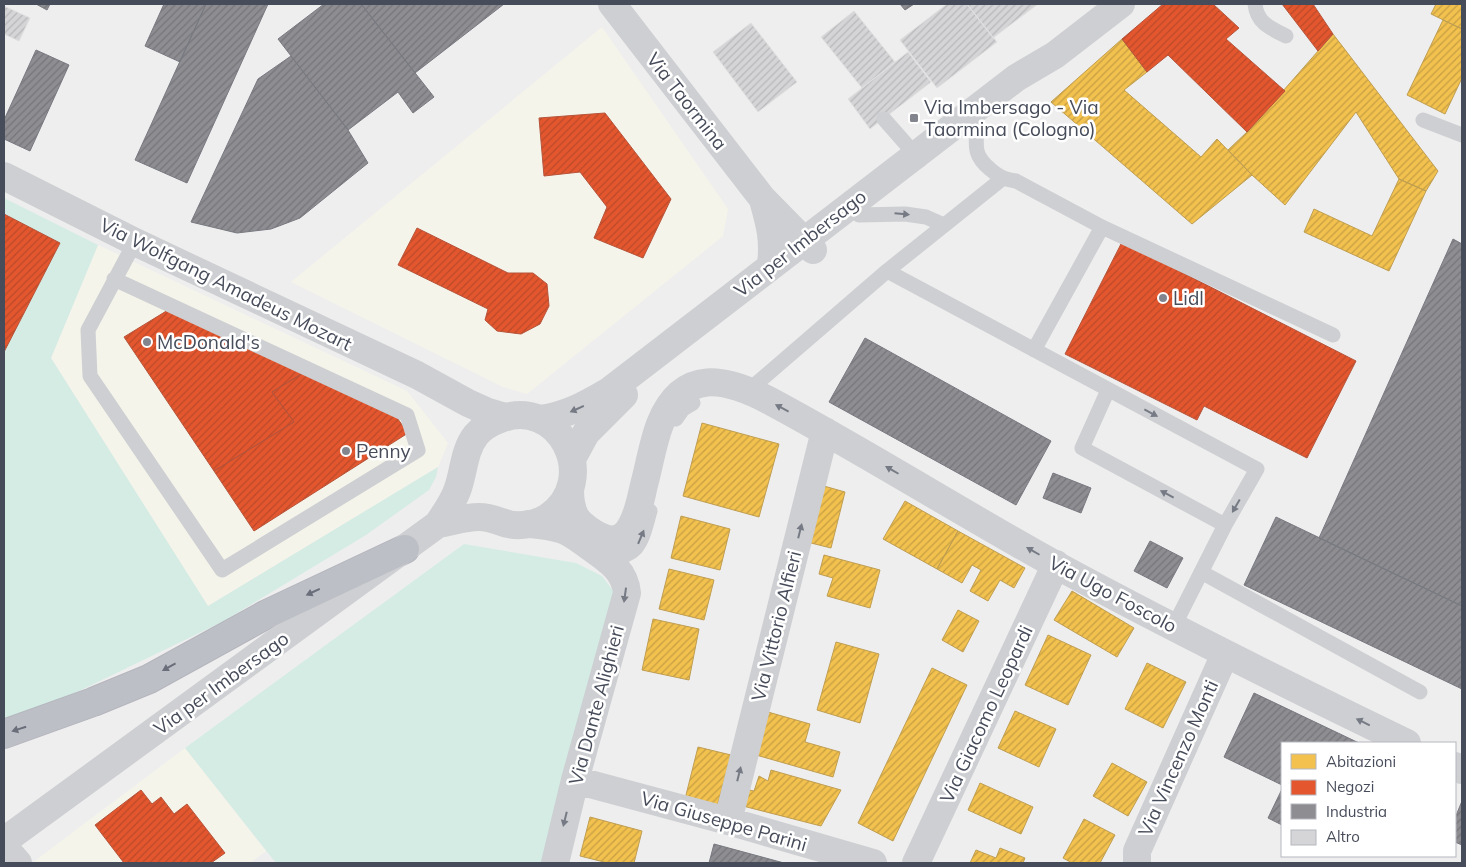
<svg xmlns="http://www.w3.org/2000/svg" width="1466" height="867" font-family="Mulish,sans-serif">
  <defs>
    <pattern id="homes-hatch" width="6" height="6" patternUnits="userSpaceOnUse" patternTransform="scale(1.25)"><rect width="6" height="6" fill="#f2c14e"/><path d="M-1 1l2-2M0 6l6-6M5 7l2-2" fill="none" stroke="#c69f44"/></pattern>
    <pattern id="shops-hatch" width="6" height="6" patternUnits="userSpaceOnUse" patternTransform="scale(1.25)"><rect width="6" height="6" fill="#e4572e"/><path d="M-1 1l2-2M0 6l6-6M5 7l2-2" fill="none" stroke="#bb4a2a"/></pattern>
    <pattern id="industry-hatch" width="6" height="6" patternUnits="userSpaceOnUse" patternTransform="scale(1.25)"><rect width="6" height="6" fill="#8d8d92"/><path d="M-1 1l2-2M0 6l6-6M5 7l2-2" fill="none" stroke="#75757a"/></pattern>
    <pattern id="building-hatch" width="6" height="6" patternUnits="userSpaceOnUse" patternTransform="scale(1.25)"><rect width="6" height="6" fill="#d5d5d7"/><path d="M-1 1l2-2M0 6l6-6M5 7l2-2" fill="none" stroke="#b8b8bb"/></pattern>
  </defs>
  <rect width="100%" height="100%" fill="#efeeee"/>
  <path fill="#f5f4ea" d="M602 27 728 209 723 236 527 394 503 387 291 282Z
    M98 245 407 391 448 443 438 467 208 606 51 358Z
    M185 748 266 851 250 863H32Z"/>
  <path fill="#d4ece4" d="M4 198 98 245 51 358 208 606 438 467 436 477 429 490 366 535 222 622 71 695 4 719Z
    M464 544 576 563 602 576 615 593 547 863H276L185 748Z"/>
  <path fill="url(#homes-hatch)" stroke="#bf9e52" d="M1436 4H1462V29L1431 14Z
    M1443 20 1462 29V78L1445 114 1407 95Z
    M1333 34 1438 171 1426 191 1399 179 1356 112 1285 205 1252 175 1228 150 1247 132Z
    M1122 39 1147 72 1124 90 1201 157 1217 139 1252 175 1192 224 1051 102Z
    M1399 179 1426 191 1389 271 1304 232 1314 209 1372 236Z
    M702 423 779 444 759 517 683 496Z
    M824 486 845 492 831 548 811 543Z
    M905 501 958 531 937 569 883 539Z
    M681 516 730 529 720 570 671 558Z
    M958 531 1025 568 1014 588 1000 580 988 601 970 591 981 570 972 565 962 583 937 569Z
    M824 555 880 570 870 608 827 596 833 578 819 574Z
    M669 569 714 580 704 620 659 609Z
    M1072 591 1134 628 1117 657 1054 620Z
    M958 610 979 621 963 652 942 640Z
    M653 619 699 629 689 680 642 670Z
    M1048 635 1091 655 1068 705 1025 685Z
    M836 642 879 654 860 723 817 710Z
    M1147 663 1186 682 1163 728 1125 709Z
    M932 668 967 685 893 841 858 823Z
    M1015 711 1056 729 1039 767 998 748Z
    M768 712 810 724 805 742 840 752 833 777 756 755Z
    M698 747 731 755 717 807 685 799Z
    M1112 763 1147 782 1128 816 1093 796Z
    M771 770 841 790 821 826 739 805 744 789 754 791 759 776 768 781Z
    M980 783 1033 807 1021 834 968 810Z
    M590 817 642 831 634 863H608L580 856Z
    M1084 819 1115 835 1100 863H1072L1063 858Z
    M1000 848 1025 858 1023 863H970L976 850 996 858Z"/>
  <path fill="url(#shops-hatch)" stroke="#b5543b" d="M1163 4H1213L1239 28 1226 39 1285 91 1247 132 1168 55 1147 72 1122 39Z
    M1282 4H1313L1333 34 1318 51Z
    M605 113 671 199 643 258 594 238 607 207 580 172 544 176 539 118Z
    M4 214 60 243 4 352Z
    M417 228 508 273H533L547 284 549 306 540 324 521 334 497 331 485 320 488 309 398 265Z
    M1122 242 1356 361 1307 458 1204 406 1197 420 1065 354Z
    M168 310 303 373 272 392 294 422 214 471 124 337Z
    M303 373 395 415 408 433 254 531 214 471 294 422 272 392Z
    M141 790 152 804 161 797 174 814 187 804 225 853 211 863H124L95 825Z"/>
  <path fill="url(#industry-hatch)" stroke="#787a81" d="M36 4H50L47 10Z
    M164 4H206L180 62 145 46Z
    M206 4H268L187 183 135 160Z
    M324 4H361L434 97 413 113 398 92 348 130 278 39Z
    M361 4H504L415 73Z
    M900 4H914L905 10Z
    M36 50 69 65 30 151 4 139V120Z
    M291 56 348 130 368 163 300 218 271 229 237 233 191 222 258 79Z
    M1453 239 1462 244V606L1319 538Z
    M865 338 1051 441 1016 505 829 402Z
    M1053 473 1091 488 1081 513 1043 498Z
    M1276 517 1462 606V689L1244 585Z
    M1150 541 1183 558 1167 588 1134 571Z
    M1254 693 1359 743H1282V785L1224 757Z
    M1282 789V825L1268 818Z
    M1462 801V845L1455 842V818Z
    M714 844 784 863H709Z"/>
  <path fill="url(#building-hatch)" stroke="#e0e0e1" d="M947 4H967L997 42 937 88 900 40Z
    M967 4H1038L993 38Z
    M4 6 30 18 19 41 4 34Z
    M854 11 895 62 862 88 821 37Z
    M751 23 797 82 758 112 713 52Z
    M908 52 931 82 870 129 848 99Z"/>
  <g fill="none" stroke-linecap="round" stroke-linejoin="round">
    <g stroke="#b4b5bd" stroke-width="30">
      <path id="highway" d="M4 734 93 702 149 679 267 614 405 549"/>
    </g>
    <path stroke="#cdcfd2" stroke-width="15" d="M1255 4C1257 23 1270 28 1286 36
      M884 119 920 160
      M1423 120 1462 135
      M977 125C976 146 973 155 990 169 999 177 1004 179 1016 181L1102 227 1333 335
      M859 215 905 214 926 217 944 225
      M887 271 1257 469 1225 525 1174 626
      M114 279 407 415 418 450 222 570 90 376 88 330 135 242
      M1034 350 1102 227
      M749 390 887 271 1002 179
      M1108 390 1082 448 1225 525
      M676 419 683 409 693 403
      M604 556C640 561 642 539 650 511
      M1201 572 1420 692"/>
    <path stroke="#cdcfd2" stroke-width="28" d="M612 4 762 198 813 250
      M4 176 135 242 417 375 468 403 488 412 505 417
      M763 200C770 225 774 239 771 265
      M570 490C570 500 571 507 575 516 581 526 603 542 615 539 622 538 628 532 631 526 639 513 641 496 645 481 650 462 653 442 660 424 683 367 726 378 770 401 867 453 960 512 1056 565 1172 628 1289 686 1407 743
      M529 524C539 525 550 526 560 529 571 532 580 540 590 547 607 559 625 570 627 593L575 780 555 863
      M1455 766 1462 770
      M575 780 728 821 873 863
      M728 821 825 431
      M4 847 18 863
      M916 863 1056 564
      M1137 863V851L1225 654"/>
    <path stroke="#cecfd2" stroke-width="28" d="M539 419C566 416 587 404 609 391L1016 78 1055 55 1121 4
      M573 457 586 433 624 395
      M4 841 438 524C445 513 454 501 458 488 464 471 464 450 476 435 482 428 490 423 498 420 558 394 603 479 548 517 538 524 520 527 508 524 498 521 490 517 479 517 465 517 451 522 438 524"/>
    <use href="#highway" stroke="#bdbfc6" stroke-width="28"/>
  </g>
  <defs><path id="oneway-solid" d="M-6-.8H1V-3.2L6.5 0L1 3.2V.8H-6Z" transform="scale(1.25)"/></defs>
  <g fill="#767a84">
    <use href="#oneway-solid" transform="translate(902 214) rotate(5)"/>
    <use href="#oneway-solid" transform="translate(782 408) rotate(-152)"/>
    <use href="#oneway-solid" transform="translate(577 409) rotate(156)"/>
    <use href="#oneway-solid" transform="translate(1151 413) rotate(28)"/>
    <use href="#oneway-solid" transform="translate(892 470) rotate(-150)"/>
    <use href="#oneway-solid" transform="translate(1167 494) rotate(-152)"/>
    <use href="#oneway-solid" transform="translate(1236 506) rotate(120)"/>
    <use href="#oneway-solid" transform="translate(800 531) rotate(-76)"/>
    <use href="#oneway-solid" transform="translate(641 537) rotate(-67)"/>
    <use href="#oneway-solid" transform="translate(1033 551) rotate(-150)"/>
    <use href="#oneway-solid" transform="translate(625 595) rotate(98)"/>
    <use href="#oneway-solid" transform="translate(1363 722) rotate(-154)"/>
    <use href="#oneway-solid" transform="translate(739 774) rotate(-76)"/>
    <use href="#oneway-solid" transform="translate(565 819) rotate(104)"/>
  </g>
  <g fill="#6a6e7a">
    <use href="#oneway-solid" transform="translate(313 592) rotate(155)"/>
    <use href="#oneway-solid" transform="translate(169 667) rotate(151)"/>
    <use href="#oneway-solid" transform="translate(19 729) rotate(162)"/>
  </g>
  <g fill="#82858e" stroke="#fff" stroke-width="2">
    <rect x="909" y="113" width="10" height="10" rx="2.5"/>
    <circle cx="1163" cy="298" r="5"/>
    <circle cx="147" cy="342" r="5"/>
    <circle cx="346" cy="451" r="5"/>
  </g>
  <g text-anchor="middle" dominant-baseline="central" stroke-width="5" stroke-linejoin="round" paint-order="stroke">
    <g font-size="19" fill="#474c5a" stroke="#fff">
      <text transform="translate(687 101) rotate(52)">Via Taormina</text>
      <text transform="translate(800 243) rotate(-38)">Via per Imbersago</text>
      <text transform="translate(226 284) rotate(26)">Via Wolfgang Amadeus Mozart</text>
      <text transform="translate(1113 594) rotate(28)">Via Ugo Foscolo</text>
      <text transform="translate(776 626) rotate(-76)">Via Vittorio Alfieri</text>
      <text transform="translate(221 683) rotate(-36)">Via per Imbersago</text>
      <text transform="translate(596 705) rotate(-75)">Via Dante Alighieri</text>
      <text transform="translate(986 714) rotate(-65)">Via Giacomo Leopardi</text>
      <text transform="translate(1178 758) rotate(-66)">Via Vincenzo Monti</text>
      <text transform="translate(724 821) rotate(16)">Via Giuseppe Parini</text>
    </g>
    <g font-size="19" fill="#474c5a" stroke="#fff" text-anchor="start">
      <text x="924" y="107">Via Imbersago - Via<tspan x="924" dy="22">Taormina (Cologno)</tspan></text>
      <text x="1173" y="298">Lidl</text>
      <text x="157" y="342">McDonald's</text>
      <text x="356" y="451">Penny</text>
    </g>
  </g>
  <rect width="1466" height="867" fill="none" stroke="#474c5a" stroke-width="10"/>
  <rect x="1281" y="742" width="175" height="115" fill="#ffffff" stroke="#b5b7bd"/>
  <rect x="1291" y="754" width="25" height="15" fill="#f2c14e" stroke="#b5b7bd"/>
  <text x="1326" y="767" font-size="15" fill="#474c5a">Abitazioni</text>
  <rect x="1291" y="780" width="25" height="15" fill="#e4572e" stroke="#b5b7bd"/>
  <text x="1326" y="792" font-size="15" fill="#474c5a">Negozi</text>
  <rect x="1291" y="804" width="25" height="15" fill="#8d8d92" stroke="#b5b7bd"/>
  <text x="1326" y="817" font-size="15" fill="#474c5a">Industria</text>
  <rect x="1291" y="830" width="25" height="15" fill="#d5d5d7" stroke="#b5b7bd"/>
  <text x="1326" y="842" font-size="15" fill="#474c5a">Altro</text>
</svg>
